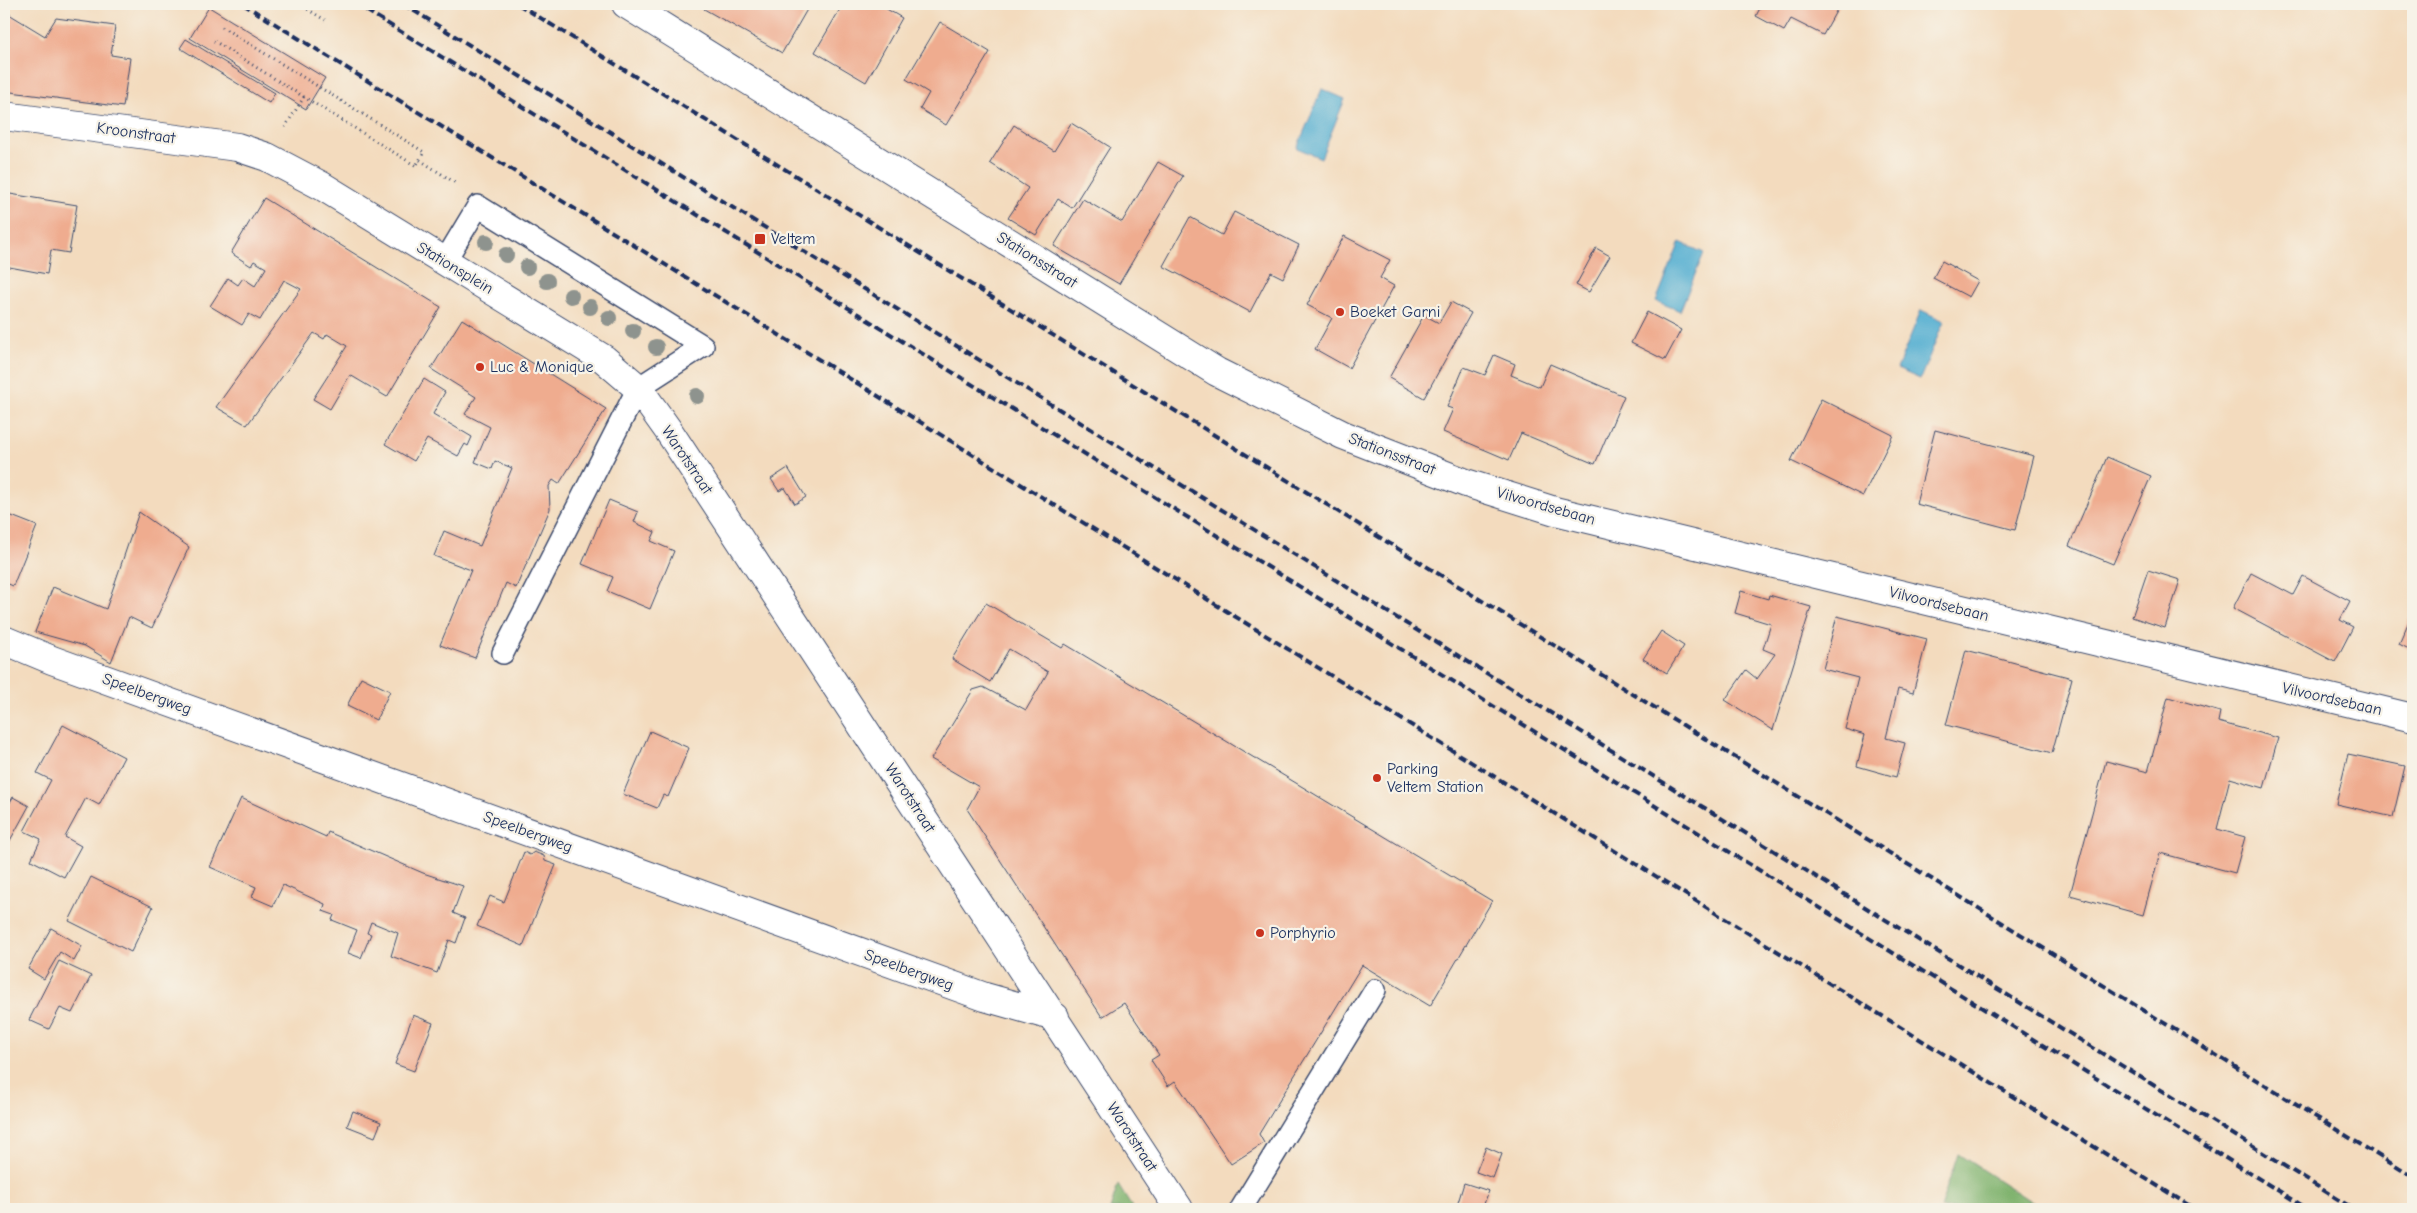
<svg xmlns="http://www.w3.org/2000/svg" width="2417" height="1213" font-family="'Comic Neue',sans-serif">
  <rect width="100%" height="100%" fill="#f7f3e8"/>
  <filter id="ink" filterUnits="userSpaceOnUse"><feTurbulence type="fractalNoise" baseFrequency=".02" numOctaves="2"/><feDisplacementMap in="SourceGraphic" scale="10" xChannelSelector="R" yChannelSelector="G"/><feConvolveMatrix kernelMatrix="1 2 1 2 8 2 1 2 1" color-interpolation-filters="sRGB"/></filter>
  <filter id="wash" filterUnits="userSpaceOnUse"><feTurbulence type="fractalNoise" baseFrequency=".0096" numOctaves="4" result="noise"/><feDisplacementMap in="SourceGraphic" scale="20" xChannelSelector="R" yChannelSelector="G"/><feGaussianBlur stdDeviation="1.12" result="paint"/><feColorMatrix in="noise" values="0 0 0 0 0 0 0 0 0 0 0 0 0 0 0 0 0 1.4 0 .05"/><feComposite in="paint" operator="in"/></filter>
  <g filter="url(#wash)">
    <rect width="100%" height="100%" fill="#f3dbbe"/>
    <path fill="#80b36e" stroke="#4e7166" d="M1958 1154 2043 1209H1940Z
      M1118 1185 1133 1209H1110Z"/>
    <path fill="#54afd1" stroke="#386f98" d="M1322 89 1345 99 1321 158 1297 148Z
      M1680 242 1704 253 1680 311 1656 301Z
      M1921 310 1944 321 1920 379 1897 369Z"/>
    <g id="blocks">
      <path fill="#efac8f" d="M707 4H805L809 6 782 53 704 9Z
        M843 4H878L902 18 866 82 815 52Z
        M1762 4H1840L1823 35 1791 19 1784 31 1756 16Z
        M209 7 325 78 306 109 190 38Z
        M4 11 45 36 56 18 115 26 111 55 130 58 123 107 11 92 4 87Z
        M940 22 990 52 946 125 920 109 929 93 906 79Z
        M186 39 275 93 269 103 180 48Z
        M1071 123 1110 147 1072 208 1058 199 1036 235 1008 218 1028 188 990 163 1014 125 1054 151Z
        M1158 162 1183 176 1119 284 1054 246 1083 199 1122 222Z
        M4 193 77 205 69 253 51 250 47 274 4 266Z
        M264 198 441 307 387 397 350 375 330 409 313 399 347 346 327 334 324 339 314 333 247 425 216 407 301 289 284 280 260 320 249 314 242 325 210 306 228 278 238 285 243 278 255 286 266 268 254 261 251 266 231 253Z
        M1234 212 1299 245 1283 278 1271 272 1250 312 1163 266 1190 217 1222 235Z
        M1344 236 1390 260 1380 278 1394 286 1349 368 1315 349 1332 318 1307 305Z
        M1596 248 1610 256 1589 292 1576 285Z
        M1942 261 1978 281 1969 297 1933 278Z
        M1451 302 1471 313 1424 398 1389 378 1424 315 1439 323Z
        M1647 312 1681 330 1665 360 1631 343Z
        M462 319 606 409 559 484 553 480 549 486 550 509 516 588 506 583 475 658 440 645 471 570 434 556 444 531 480 546 512 468 495 461 492 469 475 462 490 427 465 414 476 397 431 369Z
        M1494 355 1515 364 1511 375 1540 387 1550 364 1624 396 1595 464 1521 433 1509 460 1443 432 1453 409 1447 407 1464 367 1485 375Z
        M424 379 445 392 433 414 472 437 468 446 465 444 458 456 427 439 414 461 385 444Z
        M1821 399 1893 435 1863 496 1791 461Z
        M1935 430 2034 456 2015 530 1916 504Z
        M2107 457 2151 476 2113 564 2069 546Z
        M788 468 806 497 795 504 785 488 779 491 771 479Z
        M609 500 638 512 634 522 655 532 651 541 674 551 650 609 607 591 613 577 582 564Z
        M139 512 189 547 152 628 129 617 111 662 85 646 35 632 53 587 106 609Z
        M4 513 37 526 13 586 4 582Z
        M2148 570 2180 580 2165 628 2132 617Z
        M2251 573 2293 595 2303 576 2350 601 2340 620 2353 627 2335 662 2233 608Z
        M1741 591 1768 599 1769 595 1811 607 1773 730 1725 700 1746 670 1757 679 1775 654 1763 649 1771 624 1735 613Z
        M986 603 1062 648 1065 644 1492 901 1430 1006 1362 965 1259 1134 1264 1143 1231 1164 1175 1081 1168 1086 1151 1060 1159 1055 1124 1003 1102 1017 967 809 979 787 931 759 973 690 983 687 1026 710 1048 672 1009 649 990 682 952 659Z
        M2413 612V651L2399 644Z
        M1837 616 1927 639 1913 693 1898 689 1886 738 1905 743 1896 777 1857 766 1865 735 1845 729 1858 678 1823 669Z
        M1661 631 1684 646 1667 673 1643 659Z
        M1966 650 2072 678 2052 753 1946 725Z
        M361 677 390 691 376 720 347 706Z
        M2168 697 2220 712 2218 722 2278 738 2264 788 2230 778 2217 829 2245 837 2235 873 2160 853 2143 915 2070 895 2106 761 2148 772Z
        M63 725 124 757 99 805 86 798 65 837 81 846 64 877 31 860 41 839 24 831 51 780 37 773Z
        M650 731 689 748 668 797 663 795 657 808 623 794Z
        M2348 754 2405 766 2393 817 2336 804Z
        M13 797 29 806 7 846 4 844V813Z
        M241 798 326 837 328 832 423 873 463 886 453 913 465 918 456 943 449 940 437 973 391 956 398 933 371 922 367 933 371 934 361 958 348 953 357 930 332 920 334 915 323 911 325 904 283 885 273 906 252 897 256 887 210 867Z
        M524 852 530 855 534 852 544 856 545 861 556 865 523 946 477 926 490 896 504 902Z
        M91 877 153 907 131 952 69 921Z
        M51 928 82 946 74 961 60 952 44 979 28 969Z
        M59 961 91 976 72 1013 60 1008 49 1029 29 1020Z
        M413 1015 433 1023 414 1071 395 1064Z
        M353 1111 381 1122 375 1137 347 1126Z
        M1486 1147 1502 1154 1493 1178 1476 1172Z
        M1464 1183 1489 1191 1482 1209H1456Z"/>
    </g>
  </g>
  <g filter="url(#ink)">
    <use href="#blocks" fill-opacity="0" stroke="#3b496c" stroke-width="1"/>
    <g fill="none" stroke-linecap="round" stroke-linejoin="round">
      <g stroke="#3b496c" stroke-width="24">
        <path id="service" d="M445 261 478 206 703 346 638 388 503 653
          M1241 1209 1375 990"/>
      </g>
      <g stroke="#3b496c" stroke-width="30">
        <path id="minor" d="M4 116 237 147 267 157 322 186 604 359 638 388 668 430 1179 1209
          M4 640 52 660 985 997 1055 1017"/>
      </g>
      <g stroke="#3b496c" stroke-width="30">
        <path id="tertiary" d="M626 4 1217 372 1343 435 1466 483 1555 511 2413 718"/>
      </g>
      <path stroke="#3b496c" stroke-width="3" stroke-dasharray="1 4" stroke-linecap="butt" d="M299 4 325 20
        M222 27 424 152 416 166 304 97 285 127
        M214 41 304 97
        M420 160 457 184"/>
      <use href="#service" stroke="#fff" stroke-width="21"/>
      <use href="#minor" stroke="#fff" stroke-width="28"/>
      <use href="#tertiary" stroke="#fff" stroke-width="28"/>
      <path stroke="#1b2f5e" stroke-width="4" stroke-dasharray="8 4" stroke-linecap="butt" d="M243 4 2195 1209
        M356 4 2308 1209
        M403 4 2354 1209
        M518 4 2413 1177"/>
    </g>
    <g fill="#8e938e">
      <circle cx="486" cy="242" r="8"/>
      <circle cx="506" cy="255" r="8"/>
      <circle cx="527" cy="267" r="8"/>
      <circle cx="547" cy="281" r="8"/>
      <circle cx="571" cy="296" r="8"/>
      <circle cx="590" cy="307" r="8"/>
      <circle cx="609" cy="318" r="8"/>
      <circle cx="633" cy="331" r="8"/>
      <circle cx="656" cy="347" r="8"/>
      <circle cx="697" cy="396" r="8"/>
    </g>
  </g>
  <g fill="#c8321e" stroke="#f7f3e8" stroke-width="2">
    <rect x="754" y="233" width="12" height="12" rx="2.5"/>
    <circle cx="1340" cy="312" r="5"/>
    <circle cx="480" cy="367" r="5"/>
    <circle cx="1377" cy="778" r="5"/>
    <circle cx="1260" cy="933" r="5"/>
  </g>
  <g text-anchor="middle" dominant-baseline="central" stroke-width="4.5" stroke-linejoin="round" paint-order="stroke">
    <g font-size="16" fill="#1b2f5e" stroke="#f7f3e8">
      <text transform="translate(136 133) rotate(8)">Kroonstraat</text>
      <text transform="translate(1037 260) rotate(32)">Stationsstraat</text>
      <text transform="translate(455 268) rotate(31)">Stationsplein</text>
      <text transform="translate(1392 454) rotate(21)">Stationsstraat</text>
      <text transform="translate(687 460) rotate(56)">Warotstraat</text>
      <text transform="translate(1546 506) rotate(16)">Vilvoordsebaan</text>
      <text transform="translate(1939 604) rotate(14)">Vilvoordsebaan</text>
      <text transform="translate(147 694) rotate(20)">Speelbergweg</text>
      <text transform="translate(2332 699) rotate(13)">Vilvoordsebaan</text>
      <text transform="translate(910 798) rotate(57)">Warotstraat</text>
      <text transform="translate(528 832) rotate(20)">Speelbergweg</text>
      <text transform="translate(909 970) rotate(20)">Speelbergweg</text>
      <text transform="translate(1132 1137) rotate(57)">Warotstraat</text>
    </g>
    <g font-size="16" fill="#1b2f5e" stroke="#f7f3e8" text-anchor="start">
      <text x="771" y="239">Veltem</text>
      <text x="1350" y="312">Boeket Garni</text>
      <text x="490" y="367">Luc &amp; Monique</text>
      <text x="1387" y="769">Parking<tspan x="1387" dy="18">Veltem Station</tspan></text>
      <text x="1270" y="933">Porphyrio</text>
    </g>
  </g>
  <rect width="2417" height="1213" fill="none" stroke="#f7f3e8" stroke-width="20"/>
</svg>
